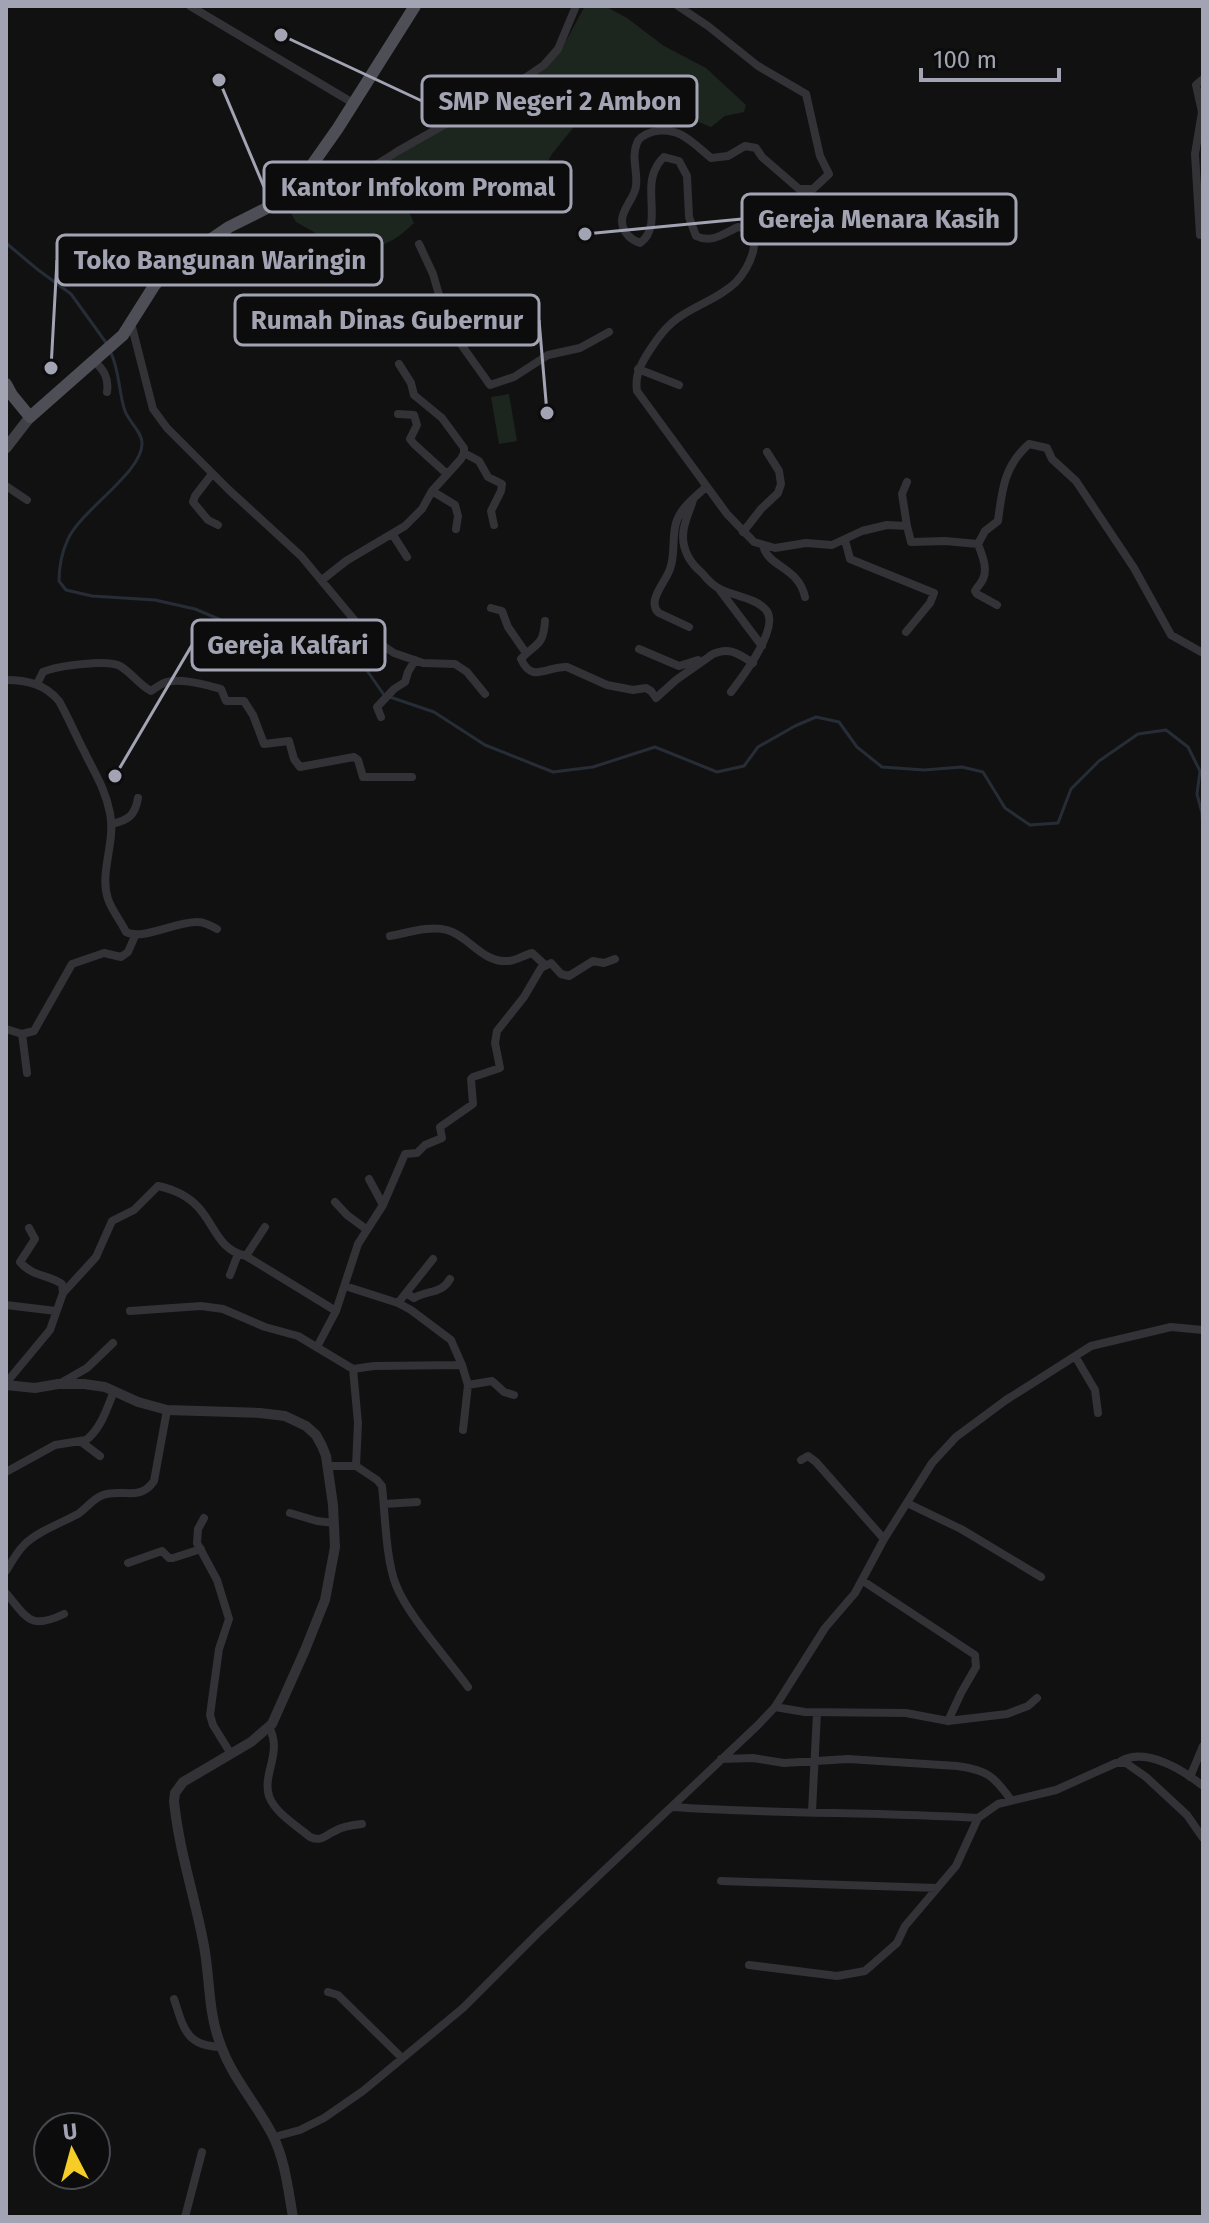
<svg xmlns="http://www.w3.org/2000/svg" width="1209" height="2223" font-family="'Fira Sans',sans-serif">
  <rect width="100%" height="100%" fill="#111112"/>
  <path fill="#1d251f" d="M585 6H605L627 18 664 46 706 68 746 105 744 112 725 116 711 127 691 119 666 105 629 98 602 109 577 123 552 154 544 169 531 174 508 166H488L475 163 449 177 451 190C441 198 433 205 420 198L406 205 414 223C397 239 379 254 356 240L347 244 339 260 323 261 316 256 321 241 314 232 296 222 288 208 405 144 537 68 562 48Z
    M509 394 517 441 499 444 491 397Z"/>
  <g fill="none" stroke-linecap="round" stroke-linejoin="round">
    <path stroke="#272d36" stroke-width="3" d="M6 243 37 269 71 294 107 344
      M110 351C120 370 118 391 125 411 129 422 142 432 142 443 143 472 81 510 68 539 62 552 59 568 59 581L66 590 92 596 155 600 195 609 271 641 286 646H306L338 652 366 669 384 695 434 712 485 745 553 772 593 767 655 747 717 772 744 766 758 747 795 726 816 717 839 722 857 747 882 767 924 770 962 767 983 772 1005 808 1030 825 1058 823 1071 789 1099 761 1138 734 1166 730 1188 747 1200 771 1197 794 1202 813 1203 832"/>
    <path stroke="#323237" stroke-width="8" d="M190 6 353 103
      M678 6 708 26 758 66 806 94 820 156 829 174 813 189H799L762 157 756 148 745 146 728 156 711 158C692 142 678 125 652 132 646 134 639 137 637 143 631 157 638 172 636 186 635 198 622 208 622 221 622 232 631 240 640 243 663 227 643 190 656 168 657 165 662 159 664 157L679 161 687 176 689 217 696 236C712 244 724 233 738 227 768 231 749 269 736 282 720 298 696 305 678 318 664 328 655 342 646 356 639 368 635 377 637 391L727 514 754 542 775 548 806 543 832 545 862 531 887 525 907 526 911 542 945 541 978 544 985 531 998 521C1002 490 1004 466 1029 444L1047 448 1052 459 1076 481 1134 568 1171 635 1203 653
      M300 182 318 197 329 195 398 151 513 86 544 65 558 49 576 6
      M1200 235 1195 154 1202 112 1196 85 1203 79
      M419 244 433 274 448 326 490 385 514 377 548 355 580 348 609 332
      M131 323 153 409 167 428 229 490 301 556 361 628 373 639 394 653 423 663 455 664 467 672 485 694
      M94 361C104 370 109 378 107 392
      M399 364 411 383 414 395 442 418 464 448V453L461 459 432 491
      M638 369 679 385
      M398 414 414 415 417 425 410 439 414 444 447 474
      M464 453 479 461 488 477 502 484 501 491 491 511 494 525
      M212 474 195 496 193 502 208 520 218 525
      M6 486 27 500
      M693 500C690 511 683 523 683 536 683 552 690 563 702 573 707 579 713 586 720 589 734 596 756 598 766 610 781 627 741 679 731 692
      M907 526 902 494 907 482
      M743 532 761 509 778 493 781 484 779 471 767 452
      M393 535 407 557
      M845 540 850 559 934 593 930 603 906 632
      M978 544C982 555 988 568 983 579 981 584 977 587 975 591L977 594 997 605
      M763 545C767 567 799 567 805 597
      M322 580 346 561 405 526 422 509 432 491 455 505 458 516 456 529
      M719 589 762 646
      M491 608 502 611 508 627 526 653
      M545 621C543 648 536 642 521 659 532 684 547 666 567 667L607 685 633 690 646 688 651 691 656 698 676 680 713 654
      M689 627 659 613C646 602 665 583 670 569 676 553 671 535 677 520 682 507 696 496 706 487
      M639 649 679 666 698 660
      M711 655C728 646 738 653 753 663
      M6 680C27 680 45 684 59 701 68 717 75 734 84 751 95 774 105 788 110 813 116 843 99 872 108 899 112 911 121 921 126 932 142 941 177 921 198 922 205 922 211 926 217 929
      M37 684 43 672C56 666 108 659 120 666 132 673 139 685 151 691 154 689 158 686 162 684 176 676 206 685 221 689L226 701H244L253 715 264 744 289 741 294 759 300 767 354 757 358 760 363 777H412
      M381 717 377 707 394 689 405 682 408 672 415 660
      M112 824C128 820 135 816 138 798
      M390 936C407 933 430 925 447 930 469 936 482 963 508 961 516 961 524 955 532 953L545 965
      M6 1029 22 1034 34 1031 72 964 104 953 121 957 128 952 135 936
      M22 1034 27 1073
      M369 1179 383 1205
      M335 1202 347 1215 366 1229
      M29 1228 35 1239 20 1262C34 1278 48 1274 62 1284L63 1293
      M246 1256 265 1227
      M230 1275 238 1254
      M345 1286 398 1303 433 1259
      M406 1293 414 1298C427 1290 442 1294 450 1279
      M398 1303 411 1310 451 1340 462 1365
      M6 1305 56 1311
      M130 1311 201 1306 223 1309 265 1327 298 1336 353 1369 358 1423 356 1466H327
      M317 1347 336 1311 358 1244 383 1205 405 1154 417 1153 425 1145 442 1138 440 1127 473 1104 471 1079 473 1077 500 1068 495 1043 497 1031 524 997 541 968 551 963 561 974 569 976 593 961 604 963 615 959
      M1075 1356 1095 1390 1098 1413
      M353 1369 374 1366 462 1365 468 1385 463 1430
      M6 1383 50 1330 63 1293 96 1257 112 1221 134 1210 158 1186C172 1189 188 1196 198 1207 215 1225 218 1250 246 1256L336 1311
      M59 1384 87 1368 113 1343
      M468 1385 492 1381 504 1392 514 1395
      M80 1441 100 1456
      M801 1460 808 1456 816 1462 884 1539
      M356 1466 377 1480 382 1486C385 1513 386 1561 396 1585 408 1616 448 1659 468 1687
      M6 1472 55 1445 86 1440C101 1429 107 1408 114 1391
      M907 1503 961 1529 1041 1577
      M384 1504 417 1502
      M290 1513 317 1521 334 1523
      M204 1518 198 1529 197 1543 217 1580 229 1619 219 1649 210 1715 213 1725 231 1754
      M128 1563 162 1551 169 1558H173L201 1549
      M6 1571C11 1563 17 1552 24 1545 37 1532 61 1523 78 1514 87 1508 92 1499 103 1495 122 1488 140 1502 154 1481L167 1410
      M863 1581 975 1655 976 1667 961 1693 948 1721
      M6 1593C28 1619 30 1630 64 1614
      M775 1707 805 1712 906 1713 948 1721 1007 1714 1028 1706 1037 1698
      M269 1727C283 1753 262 1773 269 1796 275 1813 297 1826 310 1837 322 1842 324 1836 335 1831 343 1826 353 1825 362 1824
      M721 1759 753 1758 784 1763 848 1759 957 1766C987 1770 994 1776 1011 1800
      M1121 1761C1146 1747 1183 1770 1203 1786
      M1190 1777 1203 1746
      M672 1807C774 1814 876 1812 978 1818
      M812 1812 817 1713
      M721 1881 937 1888
      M749 1965 837 1976 865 1971 897 1943 905 1926 956 1866 978 1818 998 1804 1056 1790 1116 1763H1126L1146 1777 1187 1815 1203 1838
      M328 1992 338 1995 402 2058
      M174 1999C184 2029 186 2046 221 2047
      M274 2137 300 2130 324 2118 363 2091 463 2008 539 1932 758 1725 775 1707 825 1628 855 1593 884 1539 932 1463 956 1437 1006 1400 1091 1346 1171 1327 1203 1330
      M185 2217 202 2152"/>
    <path stroke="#323237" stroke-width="10" d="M6 1385 35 1388 58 1384H84L105 1387 138 1402 167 1410 260 1413 285 1416 306 1426 316 1435 322 1446 326 1456 333 1505 335 1547 325 1600 305 1650 272 1724 251 1742 183 1782 175 1793 174 1801C179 1851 195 1897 204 1946 210 1978 208 2012 220 2043 231 2076 256 2103 272 2134 285 2159 288 2189 293 2217"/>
    <path stroke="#404047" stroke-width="11" d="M6 448 30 417"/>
    <path stroke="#4e4e56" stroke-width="12" d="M6 384 12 395 30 417 123 335 154 286 170 267 229 227 271 206 300 182 338 128 415 6"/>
  </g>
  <path fill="none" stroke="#a2a4b3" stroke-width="3" d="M281 35L422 101M219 80L264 187M585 234L742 219M51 368L57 260M547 413L539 320M115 776L192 645"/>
  <g fill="#a2a4b3" stroke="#0c0c0d" stroke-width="3">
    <circle cx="281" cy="35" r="8"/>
    <circle cx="219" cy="80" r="8"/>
    <circle cx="585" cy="234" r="8"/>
    <circle cx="51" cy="368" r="8"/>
    <circle cx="547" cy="413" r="8"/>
    <circle cx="115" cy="776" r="8"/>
  </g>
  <g fill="#0c0c0d" stroke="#a2a4b3" stroke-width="3">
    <rect x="422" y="76" width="275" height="50" rx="8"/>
    <rect x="264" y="162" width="307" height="50" rx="8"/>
    <rect x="742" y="194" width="274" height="50" rx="8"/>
    <rect x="57" y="235" width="325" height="50" rx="8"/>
    <rect x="235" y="295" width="304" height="50" rx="8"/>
    <rect x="192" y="620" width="193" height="50" rx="8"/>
  </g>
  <g font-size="26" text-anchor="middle" font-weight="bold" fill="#a2a4b3">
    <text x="560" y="110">SMP Negeri 2 Ambon</text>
    <text x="418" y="196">Kantor Infokom Promal</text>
    <text x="879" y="228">Gereja Menara Kasih</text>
    <text x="220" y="269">Toko Bangunan Waringin</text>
    <text x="387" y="329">Rumah Dinas Gubernur</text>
    <text x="288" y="654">Gereja Kalfari</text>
  </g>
  <rect width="1209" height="2223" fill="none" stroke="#a2a4b3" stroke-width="16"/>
  <g transform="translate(72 2151) rotate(354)"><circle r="38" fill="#0c0c0d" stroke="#48494f" stroke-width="2"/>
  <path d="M0-6L14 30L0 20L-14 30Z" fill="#f5cd26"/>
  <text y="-12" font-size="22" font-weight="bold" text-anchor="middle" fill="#a2a4b3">U</text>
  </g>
  <path d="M921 68v12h138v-12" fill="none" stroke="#a2a4b3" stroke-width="4"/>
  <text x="933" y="68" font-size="24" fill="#a2a4b3" stroke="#0c0c0d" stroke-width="6" paint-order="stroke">100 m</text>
</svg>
